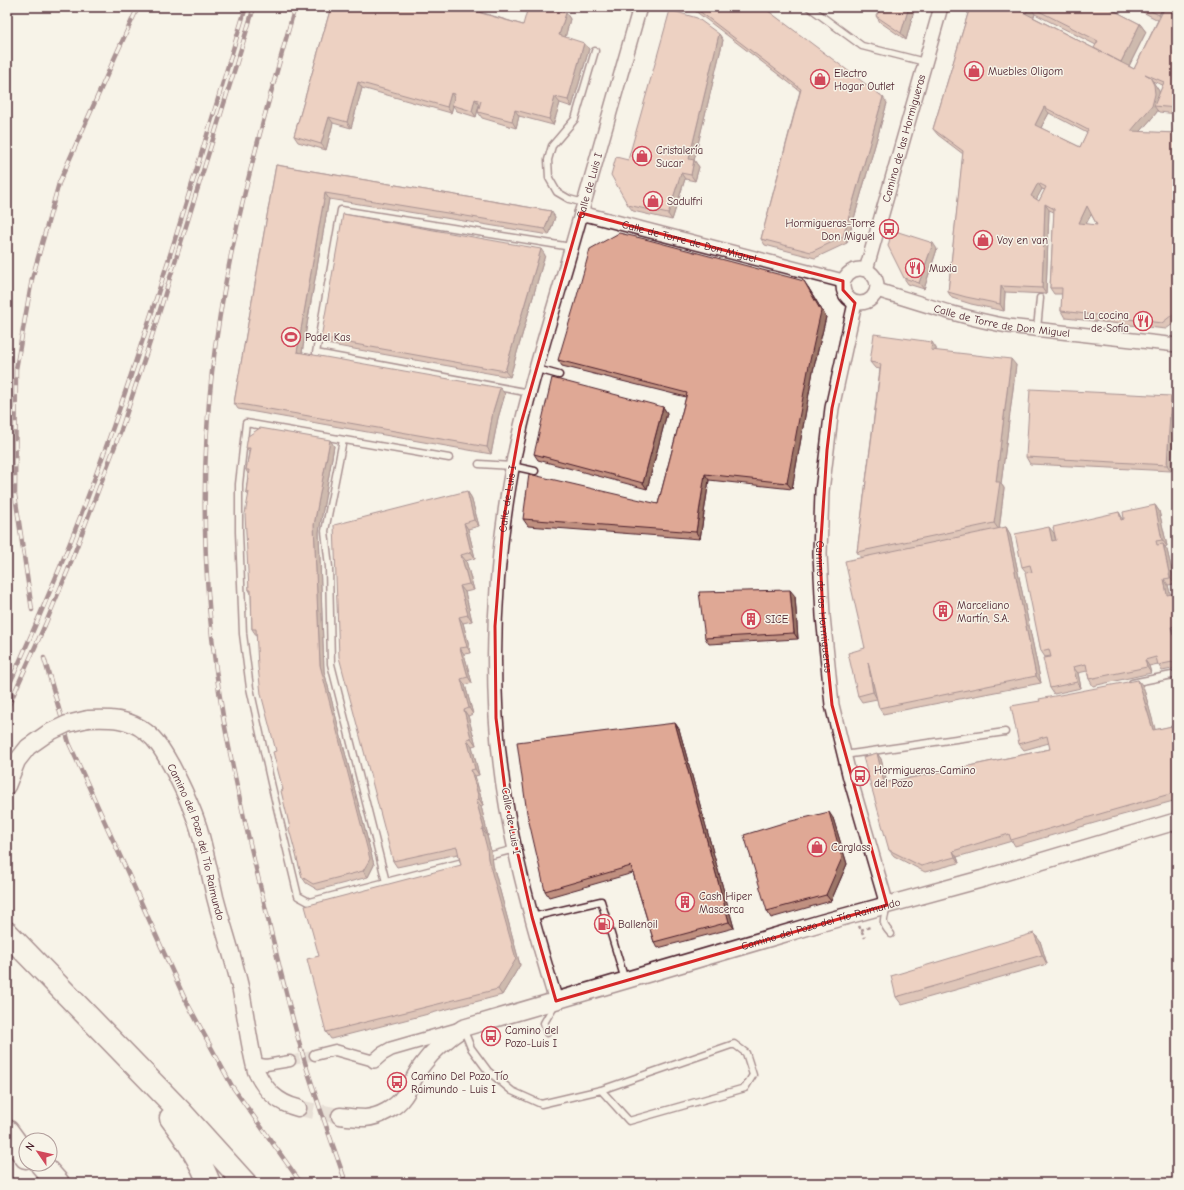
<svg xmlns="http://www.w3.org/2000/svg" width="1184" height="1190" font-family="'Comic Neue',sans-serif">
  <rect width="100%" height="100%" fill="#f7f3e8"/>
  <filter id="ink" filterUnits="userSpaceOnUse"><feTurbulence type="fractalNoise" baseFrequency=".025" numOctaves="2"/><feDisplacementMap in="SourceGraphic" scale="8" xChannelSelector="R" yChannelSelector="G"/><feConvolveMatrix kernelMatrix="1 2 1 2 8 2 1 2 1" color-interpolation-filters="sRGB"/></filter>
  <g filter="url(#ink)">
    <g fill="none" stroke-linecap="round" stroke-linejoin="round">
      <path stroke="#d4c9c2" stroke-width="10" stroke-dasharray="10 5" stroke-linecap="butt" d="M290 1061 315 1055"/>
      <path stroke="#d4c9c2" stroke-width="16" stroke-dasharray="16 8" stroke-linecap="butt" d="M298 1108 340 1116"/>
      <g stroke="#4a1f2b" stroke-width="9">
        <path id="service" d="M809 7 862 46 925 62
          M584 203 569 199 557 192 549 178 548 160 552 146 575 119 595 51
          M1037 329 1040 298
          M537 369 559 375
          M530 393 316 353 341 210 571 247
          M343 440 325 531 329 567 331 664 386 882
          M449 458 246 423 239 484V532L243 634 250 688 271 783 298 896 309 902 463 862
          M479 464 512 466 535 471
          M1132 683 1177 674
          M844 755 1005 732
          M492 855 515 849
          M887 907C884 920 880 922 891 934
          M532 917 601 901 625 980
          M463 1028 471 1048 488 1071 512 1091 541 1104 601 1090 629 1121 745 1088 753 1075 746 1053 734 1044 601 1090
          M547 1033 544 1023 555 1004"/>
      </g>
      <g stroke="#4a1f2b" stroke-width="13">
        <path id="pedestrian" d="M315 1055 335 1050 374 1061
          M254 1063 266 1065 290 1061"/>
      </g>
      <g stroke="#4a1f2b" stroke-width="16">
        <g id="minor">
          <path id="s1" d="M581 213 843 281"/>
          <circle cx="860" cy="286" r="17"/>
          <path id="s2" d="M866 270 941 7"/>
          <path id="s3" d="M877 290C920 303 963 318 1008 326L1177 345"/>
          <path id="s4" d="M855 303 832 408 827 450 822 491 820 554 823 616 832 705 850 778 887 905"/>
          <path id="s5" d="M556 1001C528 909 501 814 496 716 492 639 496 562 509 486 512 466 516 446 521 426 534 371 551 317 567 263 591 178 616 93 640 7"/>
          <path d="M374 1061 382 1054 391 1049 457 1030"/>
        </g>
      </g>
      <g stroke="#4a1f2b" stroke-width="19">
        <g id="tertiary">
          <path id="s6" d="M88 719C109 718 129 718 146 732 157 740 164 753 171 765 182 786 192 807 199 829 205 851 210 874 215 897 223 928 234 959 241 991 246 1017 249 1045 256 1071 265 1090 277 1103 298 1108"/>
          <path d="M7 786 17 761 28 747 48 733"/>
          <path id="s7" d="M340 1116C348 1117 357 1118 365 1118 379 1117 396 1108 404 1096 411 1086 415 1074 423 1064 434 1049 448 1038 463 1028L821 923 982 879 1177 821"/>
        </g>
      </g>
      <g stroke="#4a1f2b" stroke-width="25">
        <path id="motorway" d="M7 933 179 1110 245 1183
          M171 1118C186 1138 200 1159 209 1183
          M7 1131 26 1157
          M41 1164 58 1183"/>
      </g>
      <path stroke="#4a1f2b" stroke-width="2.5" stroke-dasharray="3 3" stroke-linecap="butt" d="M859 926 865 938
        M861 930 870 927"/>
      <use href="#service" stroke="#f7f3e8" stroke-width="6"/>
      <use href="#pedestrian" stroke="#f7f3e8" stroke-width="10"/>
      <use href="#minor" stroke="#f7f3e8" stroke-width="13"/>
      <use href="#tertiary" stroke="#f7f3e8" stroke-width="16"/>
      <use href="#motorway" stroke="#f7f3e8" stroke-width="22"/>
      <g stroke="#4a1f2b" stroke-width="4.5">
        <path id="rail" d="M295 7C261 127 226 248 212 372 199 488 204 607 224 722 234 775 246 828 259 881 274 944 288 1007 307 1069 319 1107 333 1145 346 1183
          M32 610 15 495 16 369 32 279 59 183 115 57 138 7
          M44 658 69 743 184 997 232 1086 301 1183
          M7 690C33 631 59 573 82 512 145 347 194 176 246 7
          M7 709 45 625 68 570 121 430 151 339 254 7"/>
      </g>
      <use href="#rail" stroke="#f7f3e8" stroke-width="3" stroke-dasharray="9" stroke-linecap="butt"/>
      <g stroke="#4a1f2b" stroke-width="19" stroke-linecap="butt">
        <path id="tertiary-bridge" d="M48 733 67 724 88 719"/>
      </g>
      <use href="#tertiary-bridge" stroke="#f7f3e8" stroke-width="16"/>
    </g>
    <path fill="#c09080" stroke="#4a1f2b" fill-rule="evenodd" d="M331 7H482L480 12 523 25 566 13 570 19 565 37 589 49 572 107 560 103 553 125 519 116 516 128 482 118 478 112 479 105 476 117 457 111 453 106 451 113 362 88 351 128 333 123 326 150 298 142 294 136Z
      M690 7H763L887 103 847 243 815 258 765 245 761 239 800 91Z
      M882 7H915L906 40 880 22 876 16Z
      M970 7H1107L1140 24 1146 32 1129 66 1134 69 1158 20 1133 7H1177V114L1159 112 1157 110V112L1140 132 1177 133V321L1166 329 1065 318 1061 311 1062 294H1054L1050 288 1054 212 1049 210 1046 294 1005 292 1004 311 971 304 952 298 948 292 963 154 938 135 933 129ZM1035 14 1096 45 1095 49 1033 17ZM1152 81 1163 85 1159 94V91ZM1049 113 1087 133 1080 147 1041 128ZM1042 189 1045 190 1039 201 1036 199ZM1091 214 1097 225 1086 224Z
      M719 34 723 40 694 160 699 167 695 181 685 179 672 220 633 211 628 205V160Z
      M276 165 551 211 555 217 549 235 329 199 302 353 505 394 498 418 491 454 238 409 234 403Z
      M937 249 924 289 908 284 904 278Z
      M545 255 510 377 326 344 321 338Z
      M808 287 826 317 813 371 792 489 709 480 700 539 528 526 523 519 658 504 686 397 562 366 558 360Z
      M936 348V351L1016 365 1001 484 1004 488 999 529 1006 527 1010 534 1041 683 883 714 879 708 877 699 862 702 858 696 865 648 861 558 857 552 880 369 875 368 870 362Z
      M1171 396 1175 402 1171 471 1030 464 1026 457Z
      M663 407 667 413 647 489 538 460 534 454Z
      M334 446 319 532 324 671 374 865 368 877 318 890 306 883 302 877 290 828 283 790 256 635 252 629 251 593 249 590V496L246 492 248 474 246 470 249 452 246 448Z
      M467 491 471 497 479 526 468 529 475 558 466 561 474 590 465 592 472 621 463 623 471 653 464 654 472 683 465 685 473 714 468 716 476 745 472 746 479 775 475 776 483 805 481 806 488 836H487L492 855 493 865 520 965 502 995 331 1039 326 1032 319 956 461 865 458 854 397 867 393 861Z
      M1155 505 1159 511 1167 546 1165 547 1167 550 1175 584 1168 585 1170 594H1172L1176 600 1177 604V633H1175V634H1177V668L1162 671 1158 664 1149 666 1151 673 1093 686 1089 679 1087 671 1078 673 1081 688 1054 694 1050 688 1051 656 1045 657 1041 651 1027 573 1022 567 1054 533 1055 541 1119 512 1123 520Z
      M795 596 798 639 709 644 705 638Z
      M1143 686 1155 730 1177 725V800L1115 817 1015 846 1012 841 957 857 959 863 925 872 894 856 889 850 877 753 881 759 887 782 931 774 1050 749 1049 743 1024 750 1019 744Z
      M675 723 679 729 734 928 658 948 654 942 633 873 549 897 545 891Z
      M833 818 847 864 831 901 771 918 767 911Z
      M1040 941 1047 964 902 1005 896 997Z"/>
    <path fill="#9c7668" stroke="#4a1f2b" d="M476 7H482L479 17 474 11Z
      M909 7H915L906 40 901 33Z
      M1029 7H1030L1035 14 1032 21 1026 13Z
      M1163 7H1172L1164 23 1159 15Z
      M566 13 570 19 564 42 559 35Z
      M1140 24 1146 32 1127 70 1121 62Z
      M719 34 723 40 693 165 689 159Z
      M584 43 589 49 572 107 568 100Z
      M1150 77 1159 91 1160 100 1154 106 1157 110V112L1136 137 1131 131Z
      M358 82 362 88 351 128 347 122Z
      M451 93 455 99 452 105 453 106 451 113 447 107Z
      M555 97 560 103 553 125 549 119Z
      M883 97 887 103 847 243 843 237Z
      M475 99 479 105 476 117 472 111Z
      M1044 107 1049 113 1039 131 1035 125Z
      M515 110 519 116 516 128 512 121Z
      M329 117 333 123 326 150 321 144Z
      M694 160 699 167 695 181 691 175Z
      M681 173 685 179 672 220 668 214Z
      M1038 183 1042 189 1035 202 1031 196Z
      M325 193 329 199 301 358 297 352Z
      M1045 204 1049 210 1046 294 1042 288Z
      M1087 206 1092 213 1083 229 1079 223Z
      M551 211 555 217 549 235 545 229Z
      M933 243 937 249 924 289 919 283Z
      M541 249 545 255 510 377 505 371Z
      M804 281 808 287 826 317 813 371 792 489 787 483Z
      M1001 286 1005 292 1004 311 1000 304Z
      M932 342 936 348V356L931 350Z
      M1011 359 1016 365 1001 484 1004 488 999 530 994 523 996 482Z
      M500 388 505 394 498 418 491 454 487 447 493 411Z
      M1171 396 1175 402 1171 471 1167 465Z
      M663 407 667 413 647 489 643 483Z
      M330 440 334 446 319 532 324 671 374 865 368 877 363 871 320 665 314 525Z
      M705 474 709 480 700 539 696 532Z
      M467 491 471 497 479 526 474 520Z
      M1155 505 1159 511 1167 546 1162 540Z
      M1119 512 1123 519 1125 526 1121 520Z
      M464 523 468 529 475 558 471 552Z
      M1006 527 1010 534 1041 683 1036 676Z
      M1049 527 1054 533 1057 547 1052 541Z
      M1163 544 1167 550 1175 584 1170 578Z
      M461 555 466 561 474 590 469 584Z
      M1164 579 1168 585 1172 601 1167 595Z
      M460 586 465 592 472 621 468 615Z
      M790 590 795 596 798 639 794 633Z
      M1172 594 1176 600 1177 604V617Z
      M459 617 463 623 471 653 467 647Z
      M1171 627 1175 633 1177 641 1173 635Z
      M460 648 464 654 472 683 468 677Z
      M1145 660 1149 666 1151 673 1147 667Z
      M868 662 877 699 873 692Z
      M1073 667 1078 673 1081 688 1077 682Z
      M461 679 465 685 473 714 469 708Z
      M1138 680 1143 686 1157 736 1153 730Z
      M464 710 468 716 476 745 471 738Z
      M675 723 679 729 734 928 729 922Z
      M467 739 472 746 479 775 475 769Z
      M877 753 881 759 888 789 884 783Z
      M471 770 475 776 483 805 479 799Z
      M476 800 481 806 488 836 484 829Z
      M829 812 833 818 847 864 831 901 826 895Z
      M482 829 487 836 492 855 493 865 520 965 502 995 498 989 488 859Z
      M953 851 957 857 959 863 955 857Z
      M1034 933 1040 941 1047 964 1042 955Z"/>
    <path fill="#dfa895" stroke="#4a1f2b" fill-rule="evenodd" d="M331 7H476L474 11 523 25 528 7H545L566 13 559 35 584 43 568 100 555 97 549 119 515 110 512 121 478 112 481 101 475 99 472 111 452 105 455 94 451 93 447 107 358 82 347 122 329 117 321 144 294 136Z
      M694 7H763L883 97 843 237 811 252 761 239 801 89Z
      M882 7H909L901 33 876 16Z
      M970 7H1013L1134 69 1165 7H1177V108L1154 106 1164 82 1145 74 1150 77 1154 85 1155 94 1152 106 1131 131 1177 133V311L1162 323 1061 311 1062 288H1050L1054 209 1045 204 1042 288 1001 286 1000 304 966 297 948 292 963 151 933 129ZM1044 107 1088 130 1080 147 1035 125ZM1038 183 1046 187 1039 201 1031 196ZM1087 206 1097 225 1079 223Z
      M1015 7H1029L1026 13Z
      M1031 7H1107L1140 24 1121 62 1094 48 1098 41Z
      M1143 7H1163L1159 15Z
      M670 10 697 18 719 34 689 159 694 160 691 175 681 173 668 214 628 205 611 175 616 157 628 160Z
      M276 165 551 211 545 229 325 193 297 352 500 388 493 411 487 447 234 403Z
      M343 214 541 249 505 371 321 338Z
      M892 230 933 243 919 283 904 278 888 246Z
      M619 233 645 239 804 281 821 311 809 365 787 483 705 474 696 532 523 519 529 474 658 504 687 393 558 360 575 303 590 249Z
      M874 334 932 342 931 350 1011 359 996 482H1000L994 523 857 552 881 364 870 362Z
      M552 378 663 407 643 483 534 454Z
      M1030 389 1171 396 1167 465 1026 457Z
      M260 428 330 440 314 525 320 665 370 859 363 871 313 884 302 877 289 829 290 828 281 791 283 790 273 752 276 751 261 694 258 667 256 629H252L251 590H249L245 514 249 492H246L249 470H246L250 448H246L248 436Z
      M467 491 474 520 464 523 471 552 461 555 469 584 460 586 468 615 459 617 467 647 460 648 468 677 461 679 469 708 464 710 471 738 467 739 475 769 471 770 479 799 476 800 484 829H482L487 848 488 859 516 959 498 989 326 1032 307 959 319 956 305 906 461 865 457 847 393 861 339 657 334 525Z
      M1155 505 1162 540 1156 541 1157 545 1163 544 1170 578 1164 579 1167 595 1172 594 1177 617V625L1171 627 1173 635 1177 634V661L1158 665 1156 657 1145 660 1147 667 1089 679 1086 664 1073 667 1077 682 1050 688 1043 658 1051 657 1049 649 1041 651 1025 573 1032 572 1030 565 1022 567 1015 534 1049 527 1052 541 1056 540 1053 527 1119 512 1121 520 1124 519 1123 512Z
      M1006 527 1036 676 879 708 868 662 873 692 858 696 848 653 865 648 845 561Z
      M790 590 794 633 705 638 699 592Z
      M1138 680 1153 730 1177 725V792L1110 811 1011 840 1009 834 953 851 955 857 921 866 889 850 863 757 877 753 884 783 931 774 1050 749 1047 736 1019 744 1011 706 1040 701 1039 699Z
      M675 723 729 922 654 942 631 866 545 891 527 813 517 742Z
      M829 812 842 858 826 895 767 911 744 835 783 823Z
      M1034 933 1042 955 896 997 891 976Z"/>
  </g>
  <path d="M0 0H1184V1190H0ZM581 213 843 281V290L855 303 832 408 827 450 820 554 823 616 832 705 887 905 556 1001 532 917 507 805 496 718 495 626 503 523 520 427Z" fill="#f7f3e8" fill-opacity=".55" fill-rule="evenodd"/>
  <path fill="none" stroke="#d62828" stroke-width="3" stroke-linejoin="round" d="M581 213 843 281V290L855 303 832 408 827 450 820 554 823 616 832 705 887 905 556 1001 532 917 507 805 496 718 495 626 503 523 520 427Z"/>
  <defs>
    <g id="shop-ring" transform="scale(1)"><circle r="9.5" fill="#f7f3e8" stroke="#d1495b" stroke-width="1.5"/><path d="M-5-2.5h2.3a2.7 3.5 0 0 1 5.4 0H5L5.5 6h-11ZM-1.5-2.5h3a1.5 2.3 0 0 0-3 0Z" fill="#d1495b"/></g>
    <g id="bus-ring" transform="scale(1)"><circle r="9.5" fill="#f7f3e8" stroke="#d1495b" stroke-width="1.5"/><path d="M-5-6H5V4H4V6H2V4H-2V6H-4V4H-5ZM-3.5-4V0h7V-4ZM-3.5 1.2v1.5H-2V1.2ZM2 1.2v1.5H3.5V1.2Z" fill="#d1495b"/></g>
    <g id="restaurant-ring" transform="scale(1)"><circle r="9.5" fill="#f7f3e8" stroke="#d1495b" stroke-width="1.5"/><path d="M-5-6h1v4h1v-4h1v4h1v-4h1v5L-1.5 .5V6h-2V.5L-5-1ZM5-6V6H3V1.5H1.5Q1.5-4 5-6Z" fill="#d1495b"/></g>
    <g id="stadium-ring" transform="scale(1)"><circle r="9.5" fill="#f7f3e8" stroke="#d1495b" stroke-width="1.5"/><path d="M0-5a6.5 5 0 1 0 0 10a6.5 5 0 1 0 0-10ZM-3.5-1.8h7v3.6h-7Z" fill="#d1495b"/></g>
    <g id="building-ring" transform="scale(1)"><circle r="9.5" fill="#f7f3e8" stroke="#d1495b" stroke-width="1.5"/><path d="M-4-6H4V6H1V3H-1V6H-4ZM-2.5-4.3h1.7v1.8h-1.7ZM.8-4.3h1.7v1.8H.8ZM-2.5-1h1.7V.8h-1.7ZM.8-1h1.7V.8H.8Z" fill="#d1495b"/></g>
    <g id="fuel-ring" transform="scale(1)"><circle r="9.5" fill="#f7f3e8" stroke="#d1495b" stroke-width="1.5"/><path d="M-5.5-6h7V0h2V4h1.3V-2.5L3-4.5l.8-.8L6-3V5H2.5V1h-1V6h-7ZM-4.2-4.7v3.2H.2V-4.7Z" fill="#d1495b"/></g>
  </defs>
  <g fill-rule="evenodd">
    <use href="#shop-ring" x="974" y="71"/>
    <use href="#shop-ring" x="820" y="79"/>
    <use href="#shop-ring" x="642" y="156"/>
    <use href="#shop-ring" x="653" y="201"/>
    <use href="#bus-ring" x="889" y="229"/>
    <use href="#shop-ring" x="983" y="240"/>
    <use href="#restaurant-ring" x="915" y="268"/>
    <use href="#restaurant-ring" x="1143" y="321"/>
    <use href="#stadium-ring" x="291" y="337"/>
    <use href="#building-ring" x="943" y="611"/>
    <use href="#building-ring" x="751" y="619"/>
    <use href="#bus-ring" x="860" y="776"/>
    <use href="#shop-ring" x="817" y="847"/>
    <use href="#building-ring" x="685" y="902"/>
    <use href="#fuel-ring" x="604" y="924"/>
    <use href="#bus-ring" x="491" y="1036"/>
    <use href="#bus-ring" x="397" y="1082"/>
  </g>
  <g text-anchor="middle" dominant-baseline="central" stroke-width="3" stroke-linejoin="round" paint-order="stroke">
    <g font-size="11" fill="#4a1f2b" stroke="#f7f3e8" text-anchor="start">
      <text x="988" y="71">Muebles Oligom</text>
      <text x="834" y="73">Electro<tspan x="834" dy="13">Hogar Outlet</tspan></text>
      <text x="656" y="150">Cristalería<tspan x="656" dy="13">Sucar</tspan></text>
      <text x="667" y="201">Sadulfri</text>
      <text x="875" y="223" text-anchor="end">Hormigueras-Torre<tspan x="875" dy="13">Don Miguel</tspan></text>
      <text x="997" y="240">Voy en van</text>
      <text x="929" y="268">Muxia</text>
      <text x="1129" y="315" text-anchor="end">La cocina<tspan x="1129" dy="13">de Sofía</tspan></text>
      <text x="305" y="337">Padel Kas</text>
      <text x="957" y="605">Marceliano<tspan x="957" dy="13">Martín, S.A.</tspan></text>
      <text x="765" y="619">SICE</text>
      <text x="874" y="770">Hormigueras-Camino<tspan x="874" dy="13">del Pozo</tspan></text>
      <text x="831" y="847">Carglass</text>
      <text x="699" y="896">Cash Hiper<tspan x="699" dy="13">Mascerca</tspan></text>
      <text x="618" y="924">Ballenoil</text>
      <text x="505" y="1030">Camino del<tspan x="505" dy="13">Pozo-Luis I</tspan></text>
      <text x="411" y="1076">Camino Del Pozo Tío<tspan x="411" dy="13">Raimundo - Luis I</tspan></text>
    </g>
    <g font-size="11" fill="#4a1f2b" stroke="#f7f3e8">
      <text stroke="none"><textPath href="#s2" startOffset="137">Camino de las Hormigueras</textPath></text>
      <text stroke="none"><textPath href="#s5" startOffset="834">Calle de Luis I</textPath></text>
      <text stroke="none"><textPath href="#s1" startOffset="112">Calle de Torre de Don Miguel</textPath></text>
      <text stroke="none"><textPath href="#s3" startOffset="129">Calle de Torre de Don Miguel</textPath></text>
      <text stroke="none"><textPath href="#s5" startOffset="510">Calle de Luis I</textPath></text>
      <text stroke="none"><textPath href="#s4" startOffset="307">Camino de las Hormigueras</textPath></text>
      <text transform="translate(511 821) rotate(80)">Calle de Luis I</text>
      <text stroke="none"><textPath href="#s6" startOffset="184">Camino del Pozo del Tío Raimundo</textPath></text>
      <text stroke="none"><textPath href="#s7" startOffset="535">Camino del Pozo del Tío Raimundo</textPath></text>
    </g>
  </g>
  <rect width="1184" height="1190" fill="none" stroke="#f7f3e8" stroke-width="24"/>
  <rect x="12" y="12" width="1160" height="1166" fill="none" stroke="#4a1f2b" stroke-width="1.5" filter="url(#ink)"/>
  <g transform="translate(38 1152) rotate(304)"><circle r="19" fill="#f7f3e8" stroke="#b29e9c"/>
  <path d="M0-3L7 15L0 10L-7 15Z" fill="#d1495b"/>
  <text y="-6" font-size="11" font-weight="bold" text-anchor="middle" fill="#4a1f2b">N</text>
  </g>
</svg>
